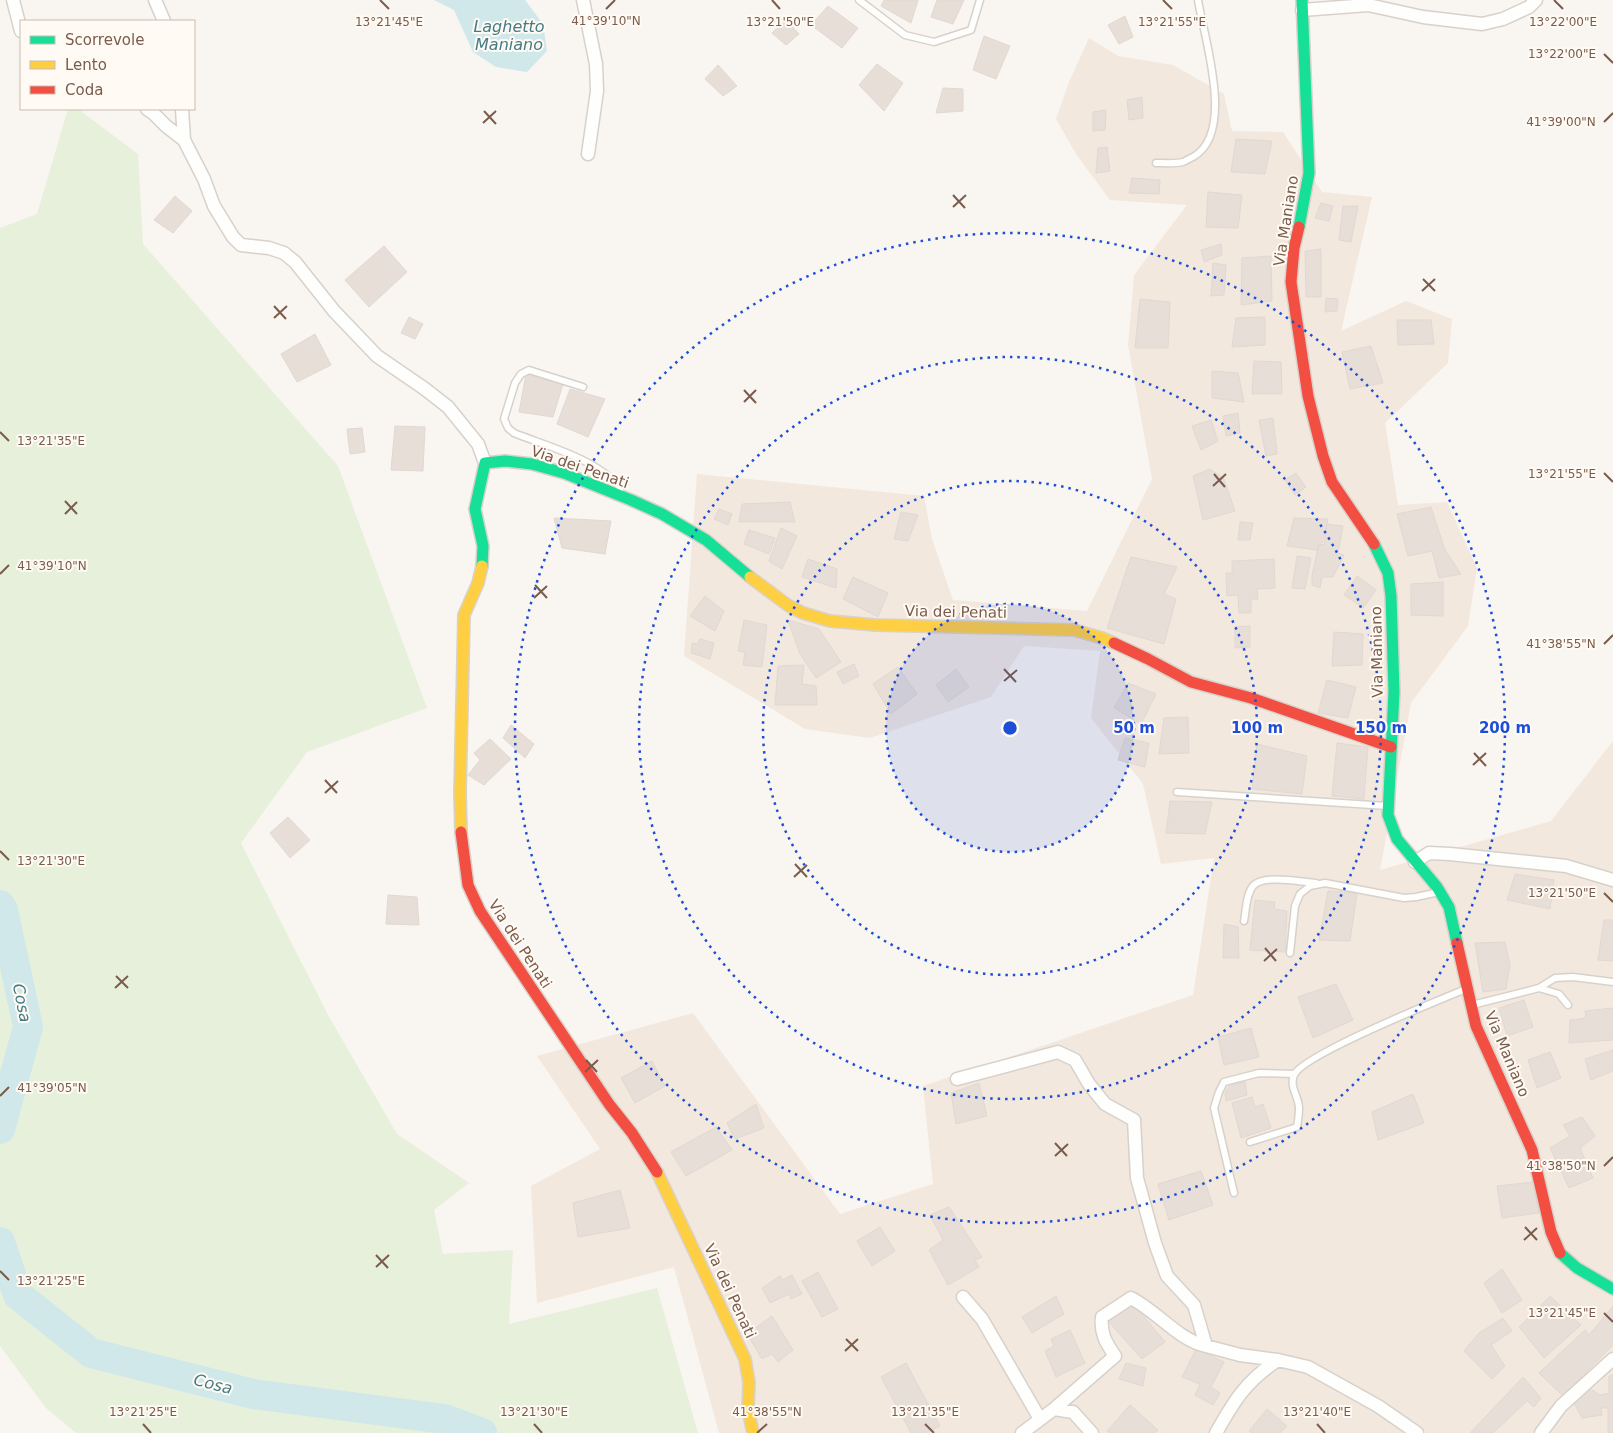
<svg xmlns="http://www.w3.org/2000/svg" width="1613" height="1433" font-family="'DejaVu Sans',sans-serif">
  <rect width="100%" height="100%" fill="#f9f5f0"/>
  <path fill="#f2e8de" d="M1089 38 1118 56 1173 65 1224 94 1232 131 1283 132 1322 192 1372 197 1341 331 1406 301 1452 319 1448 363 1385 423 1398 505 1447 502 1477 568 1468 626 1411 703 1380 870 1551 821 1613 741V1433H719L674 1267 537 1303 531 1186 600 1149 537 1056 693 1013 840 1214 933 1184 923 1086 1193 995 1214 858 1161 864 1143 784 1091 718 1100 651 1024 646 991 697 870 738 805 729 684 656 697 474 924 496 932 539 953 600 1087 611 1152 479 1128 345 1134 275 1187 205 1110 200 1076 154 1056 119 1069 82Z"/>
  <path fill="#e7f0db" d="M68 109H78L138 154 143 244 338 466 427 708 307 752 241 843 328 1015 397 1134 469 1183 434 1210 443 1254 513 1250 509 1324 657 1288 698 1433H76L46 1408 0 1346V228L37 214Z"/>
  <path fill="#d0e8ea" d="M434 0H525L543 24 547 51 527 72 496 67 473 52 454 10Z"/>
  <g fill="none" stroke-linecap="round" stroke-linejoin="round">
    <path stroke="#d0e8ea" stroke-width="30" d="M0 905 3 910 28 1027 0 1129
      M0 1242 18 1295 91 1353 253 1394 445 1419 482 1433"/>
  </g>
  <path fill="#e6ded7" stroke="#e2d8d2" d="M884 0H918L911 23 881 6Z
    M937 0H964L953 24 931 17Z
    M828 6 858 28 842 48 811 25Z
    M1125 16 1133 37 1119 44 1108 25Z
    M786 20 799 34 786 45 772 33Z
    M984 36 1010 46 996 79 973 70Z
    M877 64 903 83 884 111 859 85Z
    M718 65 737 86 723 96 705 79Z
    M943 88 963 89V111L936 113Z
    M1142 97 1143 118 1129 120 1127 100Z
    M1106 110 1105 130 1093 131V112Z
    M1236 139 1272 141 1265 174 1231 172Z
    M1107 147 1110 171 1096 173 1098 148Z
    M1132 178 1160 180 1159 194 1129 193Z
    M1208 192 1242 195 1238 228 1206 227Z
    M175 196 192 211 173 233 154 220Z
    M1321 203 1333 206 1329 221 1315 218Z
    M1343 206H1358L1351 242 1339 240Z
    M1221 244 1222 255 1204 262 1201 250Z
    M384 246 407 272 369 307 345 280Z
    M1321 249V297H1306L1305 251Z
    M1271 256 1272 301 1241 305 1242 258Z
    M1213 263 1226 265 1224 295 1211 296Z
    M1326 298 1338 299 1337 311 1325 312Z
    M1140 299 1170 302 1168 348H1135Z
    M409 317 423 324 415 339 401 333Z
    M1265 317V345L1232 347 1236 318Z
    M1397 320H1431L1434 344 1398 345Z
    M315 334 331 365 297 382 281 354Z
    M1371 346 1383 383 1350 389 1342 352Z
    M1254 361 1281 362 1282 394H1252Z
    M1212 371 1238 373 1244 402 1212 398Z
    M526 374 563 384 553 417 519 412Z
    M570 389 605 399 588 437 557 424Z
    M1238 413 1240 433 1226 436 1223 416Z
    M1273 418 1277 454 1266 456 1259 420Z
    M1211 420 1218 441 1201 450 1192 426Z
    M395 426 425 427 423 471 391 470Z
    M362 428 365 452 350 454 347 429Z
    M1210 469 1224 479 1235 511 1203 520 1193 476Z
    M1296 473 1306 487 1295 495 1285 480Z
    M790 502 795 522H739L742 504Z
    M1431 507 1445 550 1461 574 1439 578 1432 551 1408 556 1397 514Z
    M719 509 732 514 728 525 714 519Z
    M901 512 918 515 908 541 894 539Z
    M554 518 611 521 605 554 562 548Z
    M1294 518 1328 519 1322 543H1319L1317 550 1287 546Z
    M1240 522 1253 523 1250 540H1238Z
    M1327 524 1343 526 1338 553 1344 555 1333 577H1322L1320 588 1312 585V575L1319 544 1324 545Z
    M781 528 797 536 782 569 769 561Z
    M749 530 775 538 769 554 744 544Z
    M1297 556 1311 558 1305 589 1292 588Z
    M1131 557 1177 567 1164 594 1176 599 1164 644 1107 628Z
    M808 559 837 569 836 588 802 577Z
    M1274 559 1275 588 1257 589 1258 599H1251V613H1239L1238 595 1227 596 1226 573H1232V561Z
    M1357 576 1376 590 1363 608 1344 595Z
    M853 577 888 593 878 617 843 599Z
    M1443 582V616L1411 615V584Z
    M705 596 724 611 715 631 690 616Z
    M744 620 767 625 762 667 743 665 745 652 738 651Z
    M788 620 819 629 841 662 816 678 800 654Z
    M1250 626V647L1235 648V627Z
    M1334 632 1363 634 1362 665 1332 666Z
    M700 639 714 643 710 659 691 653 692 643 698 644Z
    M854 664 859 676 843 684 837 672Z
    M804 665 802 684 816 686 817 705H775L778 666Z
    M898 667 917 694 891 714 873 684Z
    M956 669 969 687 948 702 936 685Z
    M1327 680 1356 687 1348 718 1318 713Z
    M1128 683 1156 694 1141 724 1114 708Z
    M1188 717 1189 753 1159 754 1164 718Z
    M511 725 534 744 525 758 503 738Z
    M1125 738 1149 743 1145 767 1118 760Z
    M490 739 511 759 484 785 468 775 480 760 474 753Z
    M1337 743 1368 747 1364 799 1332 796Z
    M1257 744 1307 756 1302 794 1252 789Z
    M1170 801 1212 802 1205 834 1166 833Z
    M288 817 310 840 290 858 270 833Z
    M1515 874 1554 880 1550 909 1507 900Z
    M1328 891 1357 893 1350 941 1319 940Z
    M388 895 417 897 419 925 386 924Z
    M1255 900 1275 902 1274 909 1287 911 1285 952 1250 950Z
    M1604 920H1613V961L1598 960Z
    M1224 924 1238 927 1239 958H1223Z
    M1505 942 1510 965 1506 989 1483 992 1475 943Z
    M1336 984 1353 1020 1313 1038 1298 997Z
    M1524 1000 1533 1027 1507 1036 1499 1008Z
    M1613 1008V1040L1569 1043 1570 1020 1586 1018 1585 1011Z
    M1251 1028 1259 1057 1224 1065 1218 1037Z
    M1613 1050V1071L1591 1080 1585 1059Z
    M1550 1052 1561 1078 1537 1088 1528 1060Z
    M652 1061 665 1086 635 1103 621 1078Z
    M1245 1082 1247 1095 1226 1101 1225 1093 1230 1085Z
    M979 1083 987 1116 956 1124 951 1093Z
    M1413 1094 1424 1123 1378 1140 1372 1112Z
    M1252 1097 1255 1107 1263 1104 1271 1128 1241 1138 1232 1103Z
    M756 1104 764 1128 735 1139 727 1123Z
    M1582 1117 1595 1136 1580 1148 1593 1178 1569 1188 1550 1148 1570 1136 1563 1125Z
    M716 1127 732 1150 686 1176 671 1152Z
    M1201 1171 1213 1205 1169 1220 1158 1184Z
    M1533 1182 1539 1213 1502 1218 1497 1186Z
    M620 1190 630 1228 578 1237 573 1203Z
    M949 1207 982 1257 975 1260 979 1267 948 1285 929 1250 943 1240 930 1215Z
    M880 1227 895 1251 872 1266 857 1241Z
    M1502 1269 1522 1300 1502 1313 1484 1283Z
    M818 1272 838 1309 822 1317 802 1281Z
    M792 1275 802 1294 791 1299 789 1294 770 1303 762 1288 780 1276 783 1280Z
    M1056 1296 1064 1314 1032 1333 1022 1317Z
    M1550 1296 1581 1325 1544 1358 1519 1327Z
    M1132 1302 1165 1342 1142 1359 1107 1320Z
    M1613 1306V1345L1563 1396 1539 1373 1585 1330 1589 1335Z
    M772 1316 793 1350 778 1362 772 1354 762 1359 747 1334Z
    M1503 1318 1512 1331 1491 1345 1505 1366 1492 1379 1464 1351 1479 1333Z
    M1070 1330 1085 1363 1056 1377 1045 1351 1054 1346 1051 1339Z
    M1196 1349 1224 1362 1211 1387 1220 1393 1213 1405 1195 1395 1200 1384 1182 1377Z
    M906 1363 940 1426 927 1433H911L881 1377Z
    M1126 1363 1146 1368 1143 1386 1119 1379Z
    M1613 1375V1433H1608V1408H1601L1602 1415 1582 1418 1574 1403 1589 1388 1600 1395 1609 1393V1376Z
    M1523 1377 1541 1398 1534 1407 1527 1401 1493 1433H1470Z
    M1130 1405 1158 1430 1155 1433H1109L1107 1431Z
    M1267 1409 1287 1426 1280 1433H1252L1249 1431Z"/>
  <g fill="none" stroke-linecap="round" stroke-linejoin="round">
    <g stroke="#d7d1cb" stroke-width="9">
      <path id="lane" d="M859 0 905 35 934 42 971 30 980 0
        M1156 163C1164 163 1175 164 1183 162 1186 161 1190 158 1193 157 1236 133 1204 38 1198 0
        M583 387 529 370 521 374 515 383 504 419 508 428 514 433C549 447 594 458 620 487V491
        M1177 792 1387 806
        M1244 921C1246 911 1246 894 1253 886 1263 874 1301 882 1316 883
        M1290 953 1295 906 1300 894 1310 886 1325 883 1404 898 1416 897 1439 892
        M1539 988 1559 994 1568 1005
        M1472 1005 1539 988 1555 978 1573 977 1613 982
        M1250 1142 1297 1127C1298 1121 1299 1114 1299 1108 1299 1097 1289 1087 1294 1075 1303 1055 1439 1000 1466 989
        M1234 1193 1214 1108 1219 1092 1224 1082 1259 1073 1294 1074"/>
    </g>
    <g stroke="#d7d1cb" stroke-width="15">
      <path id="street" d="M13 0 21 31
        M155 0 164 21
        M583 0 596 64 597 91 588 154
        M1302 10 1368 5 1423 17 1482 24 1503 19 1529 7 1536 0
        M147 109 153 113 166 126 184 140 204 179 214 206 233 237 241 245 269 248 284 253 295 262 334 311 377 356 425 389 448 407 478 444 485 463
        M182 109 184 140
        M1415 862 1429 853 1450 854 1566 866 1613 880
        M957 1079 1058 1052 1075 1060 1089 1084 1105 1104 1134 1120 1137 1178 1155 1243 1167 1276 1194 1305 1206 1346C1177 1339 1158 1312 1131 1298L1102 1317C1100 1333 1106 1343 1115 1356L1054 1409
        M963 1297 982 1319 1040 1419
        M1206 1346 1240 1355 1278 1360
        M1022 1433 1054 1409 1073 1412 1092 1433
        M1216 1433C1234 1401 1246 1381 1278 1360L1308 1367 1378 1406 1417 1433
        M1541 1433 1561 1406 1613 1359"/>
    </g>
    <g stroke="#d9d2cb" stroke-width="14">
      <path id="fast" d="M1299 227 1309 173 1302 0
        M1374 544 1388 573 1391 596 1394 692 1388 815 1397 839 1437 887 1449 907 1457 943
        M482 566 483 546 475 509 485 463 505 461 532 464 564 473 631 500 662 514 706 540 750 577
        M1560 1253 1577 1268 1613 1289"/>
    </g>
    <g stroke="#d9d2cb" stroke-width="14">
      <path id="slow" d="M750 577 789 606 803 613 830 621 875 625 1074 630 1102 638 1114 643
        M461 832 460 793 464 615 478 583 482 566
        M657 1172 745 1359 749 1382 748 1409 753 1433"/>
    </g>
    <g stroke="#d9d2cb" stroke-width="14">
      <path id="jam" d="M1299 227 1294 248 1291 282 1308 396 1323 456 1332 482 1374 544
        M1114 643 1148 659 1191 682 1251 698 1391 747
        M461 832 468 885 480 911 609 1104 632 1133 657 1172
        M1457 943 1476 1026 1532 1150 1551 1232 1560 1253"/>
    </g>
    <use href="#lane" stroke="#fefefd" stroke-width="6"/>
    <use href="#street" stroke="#fefefd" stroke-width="12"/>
    <use href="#fast" stroke="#16e098" stroke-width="11"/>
    <use href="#slow" stroke="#ffcf43" stroke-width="11"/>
    <use href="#jam" stroke="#f24e42" stroke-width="11"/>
  </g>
  <path fill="none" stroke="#7a5c4d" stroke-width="2" d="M380 0 389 9M772 0 780 9M1163 0 1172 9M1554 0 1563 9M606 9 615 0M1604 54 1613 63M484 111 496 124M1604 122 1613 113M483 123 496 111M953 195 965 208M953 207 966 195M1423 279 1435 291M1422 291 1435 279M274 306 286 319M274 318 287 306M744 390 756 403M744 402 756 390M0 432 9 441M1604 473 1613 482M1214 474 1225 487M1213 486 1226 474M65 501 77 514M65 514 77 502M0 574 9 565M535 585 547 598M534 598 547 586M1604 644 1613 635M1004 669 1016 682M1004 681 1017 670M1474 753 1486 766M1473 765 1486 753M325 780 337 793M325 793 338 781M0 851 9 860M795 864 807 877M794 877 807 865M1604 893 1613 902M1265 948 1276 961M1264 961 1277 949M116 976 128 988M115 988 128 976M586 1060 597 1072M585 1072 598 1060M0 1096 9 1087M1055 1143 1067 1156M1055 1156 1068 1144M1604 1166 1613 1157M1525 1227 1537 1240M1524 1240 1537 1228M376 1255 388 1268M376 1267 389 1255M0 1271 9 1280M1604 1313 1613 1322M846 1339 858 1351M845 1351 858 1339M143 1424 151 1433M534 1424 542 1433M925 1424 934 1433M1317 1424 1325 1433M757 1433 767 1424"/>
  <circle cx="1010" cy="728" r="124" fill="#1d4ed8" fill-opacity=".12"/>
  <g fill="none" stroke="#1d4ed8" stroke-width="2.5" stroke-dasharray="2.5 5">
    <circle cx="1010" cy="728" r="124"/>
    <circle cx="1010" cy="728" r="247"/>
    <circle cx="1010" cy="728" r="371"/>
    <circle cx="1010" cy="728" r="495"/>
  </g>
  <g text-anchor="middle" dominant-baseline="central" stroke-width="4" stroke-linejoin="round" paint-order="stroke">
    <g font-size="15" fill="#7a5c4d" stroke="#fffaf3">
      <text transform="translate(1286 221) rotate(-81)">Via Maniano</text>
      <text transform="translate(580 467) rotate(19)">Via dei Penati</text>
      <text transform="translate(956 612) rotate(1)">Via dei Penati</text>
      <text transform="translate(1377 652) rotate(-91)">Via Maniano</text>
      <text transform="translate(520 944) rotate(57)">Via dei Penati</text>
      <text transform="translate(1507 1054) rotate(67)">Via Maniano</text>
      <text transform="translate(730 1291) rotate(65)">Via dei Penati</text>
    </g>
    <g font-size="16" font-style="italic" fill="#437c86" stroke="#fffaf3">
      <text x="509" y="26">Laghetto<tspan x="509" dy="18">Maniano</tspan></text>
      <text transform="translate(22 1003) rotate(79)">Cosa</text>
      <text transform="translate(213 1384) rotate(14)">Cosa</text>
    </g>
  </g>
  <g font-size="12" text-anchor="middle" fill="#7a5c4d" stroke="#fffaf3" stroke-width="4" stroke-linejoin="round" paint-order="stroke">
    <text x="606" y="25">41°39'10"N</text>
    <text x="1563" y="26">13°22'00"E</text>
    <text x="389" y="26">13°21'45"E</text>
    <text x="780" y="26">13°21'50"E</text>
    <text x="1172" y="26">13°21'55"E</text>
    <text x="1562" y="58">13°22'00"E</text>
    <text x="1561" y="126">41°39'00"N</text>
    <text x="51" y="445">13°21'35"E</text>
    <text x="1562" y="478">13°21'55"E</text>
    <text x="52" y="570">41°39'10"N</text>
    <text x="1561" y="648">41°38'55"N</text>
    <text x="51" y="865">13°21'30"E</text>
    <text x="1562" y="897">13°21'50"E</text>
    <text x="52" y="1092">41°39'05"N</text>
    <text x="1561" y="1170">41°38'50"N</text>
    <text x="51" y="1285">13°21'25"E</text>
    <text x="1562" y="1317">13°21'45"E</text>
    <text x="143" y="1416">13°21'25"E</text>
    <text x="534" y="1416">13°21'30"E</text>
    <text x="925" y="1416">13°21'35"E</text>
    <text x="1317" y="1416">13°21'40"E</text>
    <text x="767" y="1416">41°38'55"N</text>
  </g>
  <circle cx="1010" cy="728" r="8" fill="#1d4ed8" stroke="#fffaf3" stroke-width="2.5"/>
  <g font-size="15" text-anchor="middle" font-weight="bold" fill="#1d4ed8" stroke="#fffaf3" stroke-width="4" stroke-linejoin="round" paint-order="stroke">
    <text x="1134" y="733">50 m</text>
    <text x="1257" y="733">100 m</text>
    <text x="1381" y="733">150 m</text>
    <text x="1505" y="733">200 m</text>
  </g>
  <rect x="20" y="20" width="175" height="90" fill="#fffaf3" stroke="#cabbb1"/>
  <rect x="30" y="36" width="25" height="8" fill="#16e098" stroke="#cabbb1"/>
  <text x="65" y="45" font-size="15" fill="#7a5c4d">Scorrevole</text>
  <rect x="30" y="61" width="25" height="8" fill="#ffcf43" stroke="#cabbb1"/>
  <text x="65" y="70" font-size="15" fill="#7a5c4d">Lento</text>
  <rect x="30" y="86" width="25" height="8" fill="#f24e42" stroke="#cabbb1"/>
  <text x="65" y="95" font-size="15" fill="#7a5c4d">Coda</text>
</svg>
